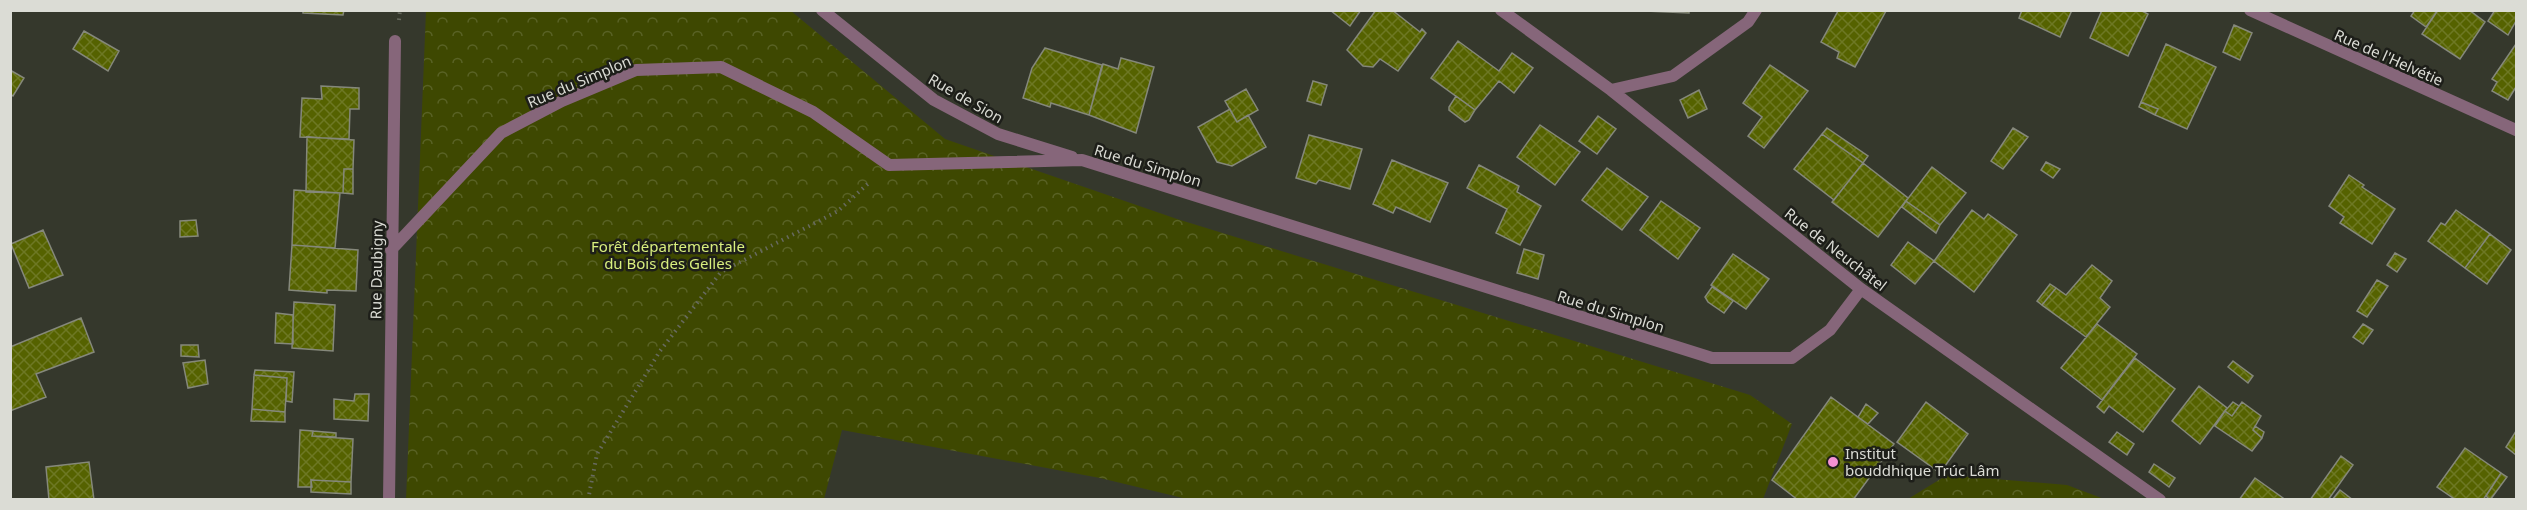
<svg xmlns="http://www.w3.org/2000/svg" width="2527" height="510" font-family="'Noto Sans',sans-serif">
  <defs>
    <pattern id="forest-crowns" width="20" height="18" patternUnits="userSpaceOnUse" patternTransform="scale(1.5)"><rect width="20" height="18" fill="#3e4801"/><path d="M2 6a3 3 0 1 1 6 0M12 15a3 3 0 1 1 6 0" fill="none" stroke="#596225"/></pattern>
    <pattern id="building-cross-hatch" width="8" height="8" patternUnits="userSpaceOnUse" patternTransform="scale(1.5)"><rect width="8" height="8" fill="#556200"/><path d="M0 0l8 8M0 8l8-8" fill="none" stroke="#6d7824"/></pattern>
  </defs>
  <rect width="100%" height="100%" fill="#35382c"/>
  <path fill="url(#forest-crowns)" d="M426 11H791L945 139 1177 219 1750 395 1792 424 1763 499H1187L1100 478 842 430 824 499 406 500Z
    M1947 475 2067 485 2104 499H1908Z"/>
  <path fill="url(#building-cross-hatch)" stroke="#85887b" stroke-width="1.5" d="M303 10H344L343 15 303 13Z
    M1330 10H1361L1350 26Z
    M1376 10H1392L1420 32 1422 29 1426 33 1398 71 1380 59 1373 67 1363 66 1347 50Z
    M1689 10V13L1646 11V10Z
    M2022 10H2072L2060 37 2019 18Z
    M2102 10H2140L2148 14 2128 56 2090 38Z
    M2415 10H2438L2426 27 2411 16Z
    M2438 10H2469L2485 22 2460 59 2422 34Z
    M2495 10H2516V21L2508 35 2488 21Z
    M1838 11H1886L1855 67 1837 58 1839 52 1821 42Z
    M2234 25 2252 33 2240 60 2223 52Z
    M84 31 119 51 108 71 73 49Z
    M1458 41 1499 71 1512 53 1533 68 1514 93 1499 81 1475 110 1431 78Z
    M2166 44 2216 67 2187 129 2155 115 2158 109 2141 102Z
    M2516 44V87L2508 100 2492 91 2497 82 2492 79Z
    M1045 48 1102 65 1089 115 1051 103 1050 107 1023 98 1032 68Z
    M1121 58 1154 67 1136 133 1089 115 1103 64 1118 69Z
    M1770 65 1808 91 1764 148 1748 136 1762 117 1743 103Z
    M10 70 24 78 13 96 10 94Z
    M1313 81 1327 85 1321 105 1307 101Z
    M321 86 359 88V109H350L349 139 300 137 302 98 322 99Z
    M1246 89 1258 110 1237 122 1225 101Z
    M1699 90 1707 109 1688 118 1680 100Z
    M1456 96 1475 110 1469 120 1465 122 1449 110V107Z
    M2141 102 2158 109 2155 115 2139 107Z
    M1230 109 1237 122 1248 115 1266 147 1232 166 1217 162 1198 127Z
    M1598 116 1616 129 1597 154 1579 141Z
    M1540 125 1580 152 1555 185 1517 157Z
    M1827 128 1868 156 1863 163 1822 134Z
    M2013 128 2028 137 2003 169 1991 161Z
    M1822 134 1863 163 1834 200 1794 169Z
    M1309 135 1362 149 1350 189 1319 180 1316 184 1296 178Z
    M307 137 354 140 353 169H344L343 193 306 192Z
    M1392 160 1448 183 1430 222 1396 207 1393 213 1373 204Z
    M2046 162 2060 169 2053 178 2041 170Z
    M1863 163 1908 198 1878 237 1832 202Z
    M1479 165 1519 186 1517 192 1541 206 1520 245 1496 233 1507 209 1467 188Z
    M1932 167 1966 193 1940 225 1906 201Z
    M1607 168 1648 197 1622 230 1582 200Z
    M344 169H353V194L343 193Z
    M2349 175 2364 185 2362 187 2395 209 2372 244 2340 223 2344 217 2329 206Z
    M294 190 340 193 335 248 292 245Z
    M1661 201 1700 228 1678 259 1640 230Z
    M1906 201 1940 225 1936 233 1902 207Z
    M1972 210 1984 219 1988 214 2017 235 1974 292 1934 261Z
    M2456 210 2490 234 2465 268 2428 241 2441 223 2445 225Z
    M196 220 198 236 180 237V221Z
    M43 230 63 275 29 288 11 244Z
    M2490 234 2511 250 2487 284 2465 268Z
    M1908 242 1934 261 1915 284 1891 265Z
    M292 245 358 250 356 291 327 290V293L289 290Z
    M1524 249 1544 255 1538 279 1517 273Z
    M2395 253 2406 259 2397 272 2387 265Z
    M1733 254 1769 279 1746 309 1711 285Z
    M2092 265 2112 281 2100 298 2110 307 2086 337 2042 305 2056 288 2066 295Z
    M2377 280 2388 286 2367 317 2357 311Z
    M2050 284 2056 288 2042 305 2037 301Z
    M1712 287 1733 301 1724 313 1708 302 1705 297Z
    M294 302 335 305 333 351 292 348Z
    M276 313 293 315V344L275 343Z
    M81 318 94 352 36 374 46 397 10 411V347Z
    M2097 324 2137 354 2102 400 2061 368Z
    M2363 324 2373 330 2363 344 2353 337Z
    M181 345H198L199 357 181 356Z
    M2135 358 2175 389 2143 432 2109 406 2104 413 2097 407Z
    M205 360 208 384 188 388 183 363Z
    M2233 361 2253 376 2248 383 2228 367Z
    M255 370 294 372 292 402 286 401 287 378 254 375Z
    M254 375 287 378 285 412 252 409Z
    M2199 386 2227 408 2200 444 2172 421Z
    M355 394H369L368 421 334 419V399L354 401Z
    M1831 397 1894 444 1853 500H1798L1772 480Z
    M1926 402 1968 434 1940 473 1897 442Z
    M2233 402 2239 406 2232 416 2225 411Z
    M2242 402 2261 416 2253 430 2262 438 2252 451 2215 426 2225 411 2232 416Z
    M1866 404 1878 413 1868 424 1858 417Z
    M252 409 285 412V422L251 421Z
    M2255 426 2264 432 2262 438 2253 430Z
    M300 430 313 431 312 436 353 439 351 482 311 480 312 487H298Z
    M313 431 336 433V437L312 436Z
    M2516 431V455L2506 447Z
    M2117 432 2134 444 2127 455 2109 442Z
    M2465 448 2501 473 2483 500H2456L2437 487Z
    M2341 456 2353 465 2328 500H2310Z
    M89 462 94 500H49L46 467Z
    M2154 464 2175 478 2169 487 2149 472Z
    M2501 473 2507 477 2490 500 2486 496Z
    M2255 478 2283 498 2282 500H2239Z
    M311 480 351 482V494L311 492Z
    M2340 490 2353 500H2332Z"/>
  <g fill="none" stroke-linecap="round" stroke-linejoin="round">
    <path stroke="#676a5f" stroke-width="4" stroke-dasharray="1.5 4.5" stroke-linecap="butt" d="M399 20 400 10
      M588 500 597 454 660 351 721 272 838 211 871 181"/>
    <path stroke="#86667a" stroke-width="12" d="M822 10 934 100 998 134 1072 157
      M1501 10 1611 90 1861 289 2160 500
      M2250 10 2516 130
      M1611 90 1673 76 1748 22 1756 10
      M391 250 501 133 562 101 636 70 721 67 813 112 889 165 1082 160 1712 358H1792L1830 330 1861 289
      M389 500 395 41"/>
  </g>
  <circle fill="#f491d3" stroke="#1d1e19" stroke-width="2" cx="1833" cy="462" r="6"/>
  <g text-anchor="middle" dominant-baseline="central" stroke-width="5" stroke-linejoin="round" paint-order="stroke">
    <g font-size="15" fill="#dbdcd5" stroke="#1d1e19">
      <text transform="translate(2389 57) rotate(24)">Rue de l'Helvétie</text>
      <text transform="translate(579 81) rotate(-23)">Rue du Simplon</text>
      <text transform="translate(966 98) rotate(30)">Rue de Sion</text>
      <text transform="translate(1148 165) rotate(17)">Rue du Simplon</text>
      <text transform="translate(1836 249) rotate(38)">Rue de Neuchâtel</text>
      <text transform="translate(376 270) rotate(-89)">Rue Daubigny</text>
      <text transform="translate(1611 311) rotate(17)">Rue du Simplon</text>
    </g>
    <g font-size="15" fill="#d8ee7e" stroke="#1d1e19">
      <text x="668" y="246">Forêt départementale<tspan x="668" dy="17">du Bois des Gelles</tspan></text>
    </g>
    <g font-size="15" fill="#dbdcd5" stroke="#1d1e19" text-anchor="start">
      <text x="1845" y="453">Institut<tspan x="1845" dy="17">bouddhique Trúc Lâm</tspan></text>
    </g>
  </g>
  <rect width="2527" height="510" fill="none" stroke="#dbdcd5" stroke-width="24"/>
</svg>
